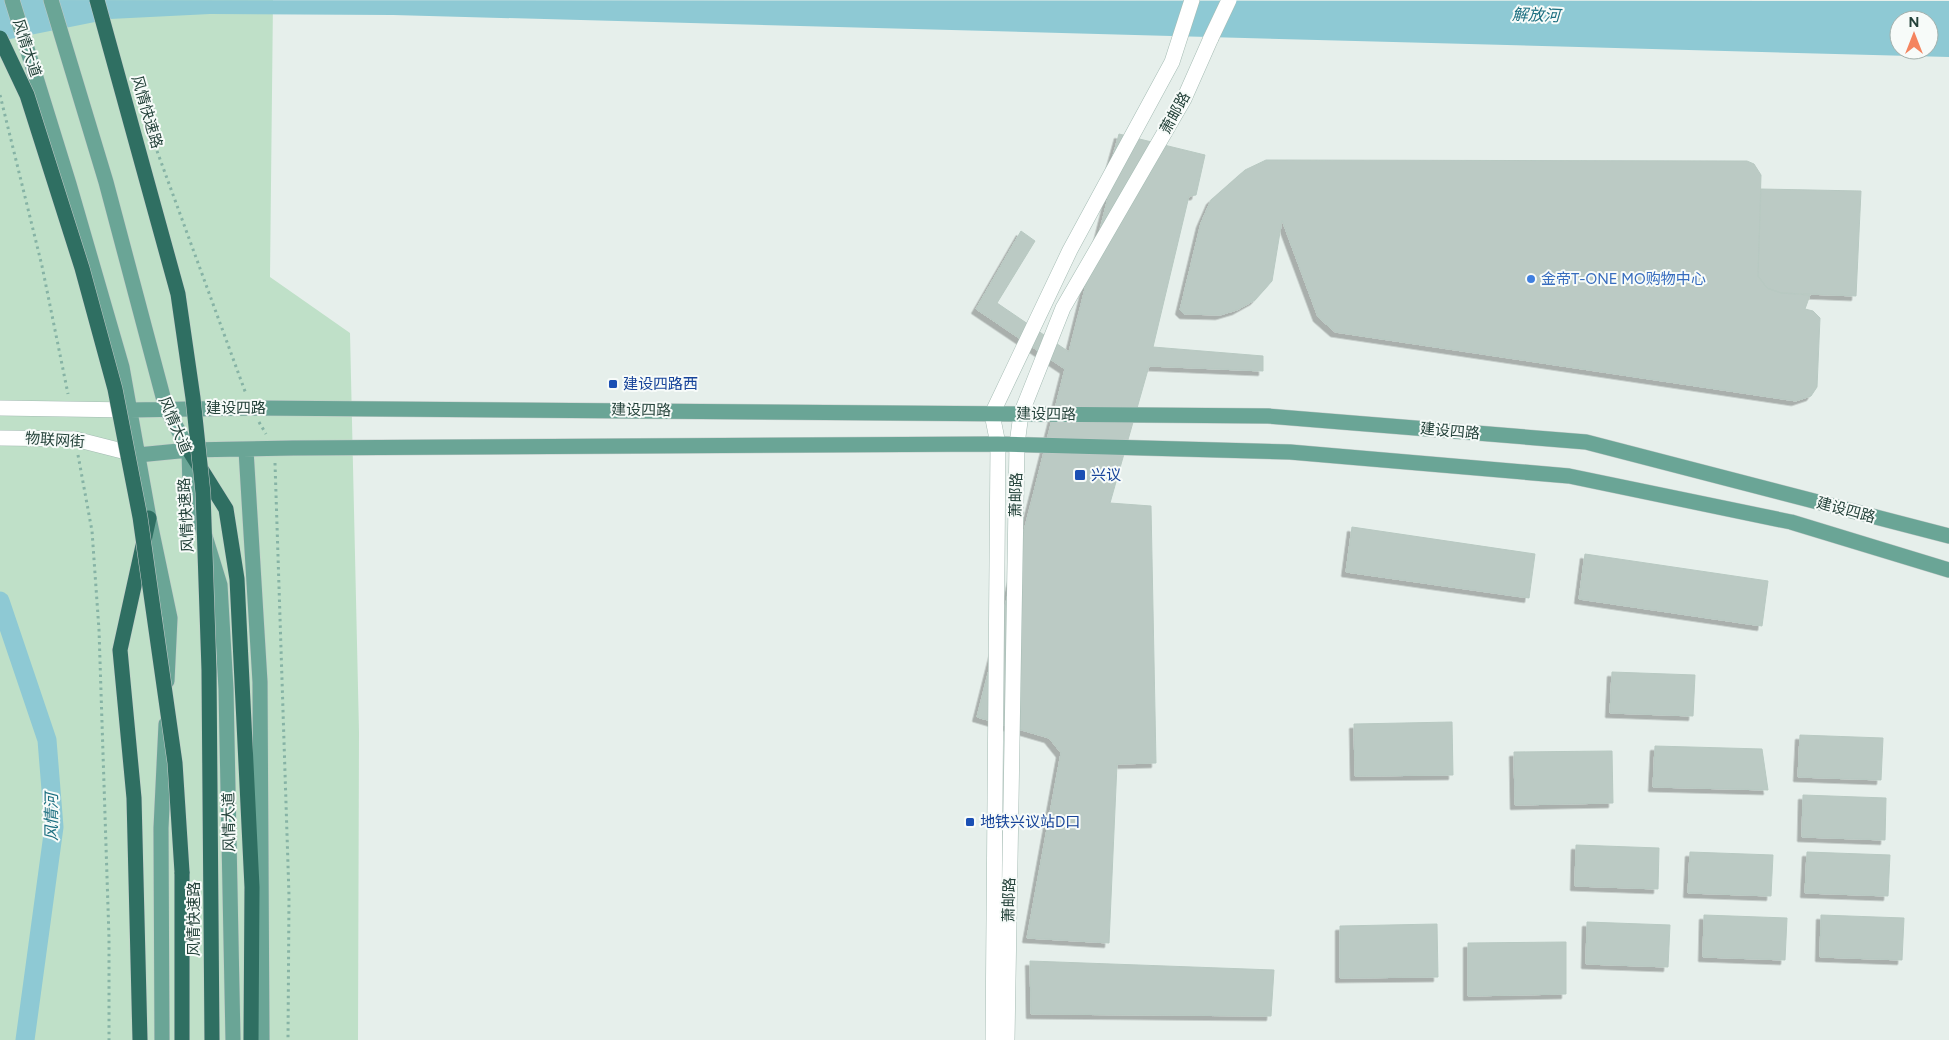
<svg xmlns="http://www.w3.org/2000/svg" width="1949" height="1040" font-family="Figtree,'Noto Sans SC',sans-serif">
  <defs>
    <filter id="shadow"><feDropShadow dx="-4.5" dy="4.5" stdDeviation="0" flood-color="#0004"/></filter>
  </defs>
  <rect width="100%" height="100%" fill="#e6efeb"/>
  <path fill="#bfe0c8" d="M0 0H273L270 277 350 333 359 732 358 1040H0Z"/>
  <path fill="#8ec9d4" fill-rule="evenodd" d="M0 0 1949 1V57L393 15 210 14 110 19 0 41ZM1899 20H1929V50H1899Z"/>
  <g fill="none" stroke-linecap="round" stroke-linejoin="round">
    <path stroke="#8ec9d4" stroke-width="19" d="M0 601 47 740 54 827 25 1040"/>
  </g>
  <path fill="#bbcac4" stroke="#b8c9c2" filter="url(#shadow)" d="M1119 134 1205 155 1196 195 1189 196 1153 347 1263 356V371L1149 366 1110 503 1151 506 1156 763 1117 764 1109 943 1027 938 1061 753 1049 738 977 717 1065 369 976 309 1021 231 1035 241 997 303 1069 352 1112 182 1107 177Z
    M1266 160 1747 161 1754 164 1761 175 1758 276 1767 288 1781 293 1810 295 1805 309 1813 311 1820 318 1817 387 1811 396 1796 401 1335 332 1318 317 1282 220 1272 281 1255 300 1237 310 1220 315 1184 314 1180 310 1201 223 1211 200 1245 170Z
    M1761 189 1861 191 1856 296 1781 293 1767 288 1758 276Z
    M1352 527 1535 554 1529 598 1346 572Z
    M1585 554 1768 581 1762 626 1579 599Z
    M1612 672 1695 675 1693 716 1610 713Z
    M1452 722 1453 775 1355 776 1354 724Z
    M1800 735 1883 738 1881 780 1798 777Z
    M1655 746 1762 749 1768 790 1653 787Z
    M1612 751 1613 803 1515 805 1514 752Z
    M1803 795 1886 798 1885 840 1802 837Z
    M1576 845 1659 848 1658 889 1575 886Z
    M1690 852 1773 855 1771 896 1688 893Z
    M1807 852 1890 855 1888 896 1805 893Z
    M1704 915 1787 918 1785 960 1703 957Z
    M1821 915 1904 918 1902 960 1820 957Z
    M1587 922 1670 925 1668 967 1586 964Z
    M1437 924 1438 977 1340 978V926Z
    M1566 942V994L1468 996V943Z
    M1030 961 1274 970 1271 1016 1031 1014Z"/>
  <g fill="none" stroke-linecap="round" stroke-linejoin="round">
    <g stroke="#a4bbb3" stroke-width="16">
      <path id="secondary" d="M0 408 130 410
        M0 438 75 439 138 455
        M993 1040 998 444 992 414 1070 250 1172 62 1192 0
        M1007 1040 1017 444 1021 414 1063 308 1184 99 1211 38"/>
    </g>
    <g stroke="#c2cac8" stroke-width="16">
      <path id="primary" d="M12 0 69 184 122 367 149 518 170 618 167 681
        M51 0 106 182 166 408 189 450 190 487 220 585 226 689 233 1040
        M130 410 251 408 1268 416 1586 442 1949 536
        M246 450 260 682 262 1040
        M138 455 189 450 293 448 998 444 1290 452 1569 476 1791 522 1949 570
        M162 1040 161 828 166 724"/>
    </g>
    <g stroke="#c2cac8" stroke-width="16">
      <path id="highway" d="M189 450 226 509 237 579 252 887 251 1040
        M182 872V1040
        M140 1040 134 798 120 650 149 518"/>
    </g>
    <path stroke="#86b3a5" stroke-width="3" stroke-dasharray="2.5 4" stroke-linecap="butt" d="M0 95 42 266 68 394
      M157 151 246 394
      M259 422 266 434
      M78 455 92 531 99 630 109 938V1040
      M275 463 289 896 288 1040"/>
    <use href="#secondary" stroke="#fff" stroke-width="15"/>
    <use href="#primary" stroke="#6aa596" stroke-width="15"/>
    <use href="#highway" stroke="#2f6f62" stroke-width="15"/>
    <g stroke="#a4bbb3" stroke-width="16" stroke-linecap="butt">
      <path id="secondary-bridge" d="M1211 38 1229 0"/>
    </g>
    <g stroke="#c2cac8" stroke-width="16" stroke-linecap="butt">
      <path id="highway-bridge" d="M97 0 178 294 193 398 203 493 209 670 212 1040
        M0 38 27 95 82 268 115 389 140 517 175 763 182 872"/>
    </g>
    <use href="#secondary-bridge" stroke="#fff" stroke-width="15"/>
    <use href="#highway-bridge" stroke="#2f6f62" stroke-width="15"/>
  </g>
  <circle fill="#3f7fe0" stroke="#f7fbf9" stroke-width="2" cx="1531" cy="279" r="5"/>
  <g fill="#1a4fb4" stroke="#f7fbf9" stroke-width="2">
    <rect x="608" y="379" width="10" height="10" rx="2.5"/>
    <rect x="1074" y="469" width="12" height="12" rx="2.5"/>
    <rect x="965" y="817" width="10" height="10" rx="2.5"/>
  </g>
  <g text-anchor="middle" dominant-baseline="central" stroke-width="4" stroke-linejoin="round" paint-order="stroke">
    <g font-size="15" fill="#24423a" stroke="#f7fbf9">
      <text transform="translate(27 48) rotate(72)">风情大道</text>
      <text transform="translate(147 112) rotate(74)">风情快速路</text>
      <text transform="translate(1175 113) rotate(-61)">萧邮路</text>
      <text x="236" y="408">建设四路</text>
      <text transform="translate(641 410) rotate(1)">建设四路</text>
      <text transform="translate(1046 414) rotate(1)">建设四路</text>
      <text transform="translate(175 425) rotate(67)">风情大道</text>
      <text transform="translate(1450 431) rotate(5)">建设四路</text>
      <text transform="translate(55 440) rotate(4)">物联网街</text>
      <text transform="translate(1016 495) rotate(-89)">萧邮路</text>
      <text transform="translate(1846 510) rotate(15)">建设四路</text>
      <text transform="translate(186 515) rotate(-93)">风情快速路</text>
      <text transform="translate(229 822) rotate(-91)">风情大道</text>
      <text transform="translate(1009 900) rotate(-89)">萧邮路</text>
      <text transform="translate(194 919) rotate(-90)">风情快速路</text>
    </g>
    <g font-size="15" fill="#366cbe" stroke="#f7fbf9" text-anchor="start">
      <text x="1541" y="279">金帝T-ONE MO购物中心</text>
    </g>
    <g font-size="15" fill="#164399" stroke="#f7fbf9" text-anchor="start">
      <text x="623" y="384">建设四路西</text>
      <text x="1091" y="475">兴议</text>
      <text x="980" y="822">地铁兴议站D口</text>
    </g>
    <g font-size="16" font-style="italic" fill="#1c6f80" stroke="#f7fbf9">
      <text transform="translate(1536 15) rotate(2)">解放河</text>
      <text transform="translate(51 817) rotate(-90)">风情河</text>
    </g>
  </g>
  <g transform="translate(1914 35)"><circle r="24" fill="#f7fbf9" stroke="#a3b1ad"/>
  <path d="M0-4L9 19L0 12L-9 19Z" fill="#f4845f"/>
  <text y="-8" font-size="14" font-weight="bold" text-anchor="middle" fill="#24423a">N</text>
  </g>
</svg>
